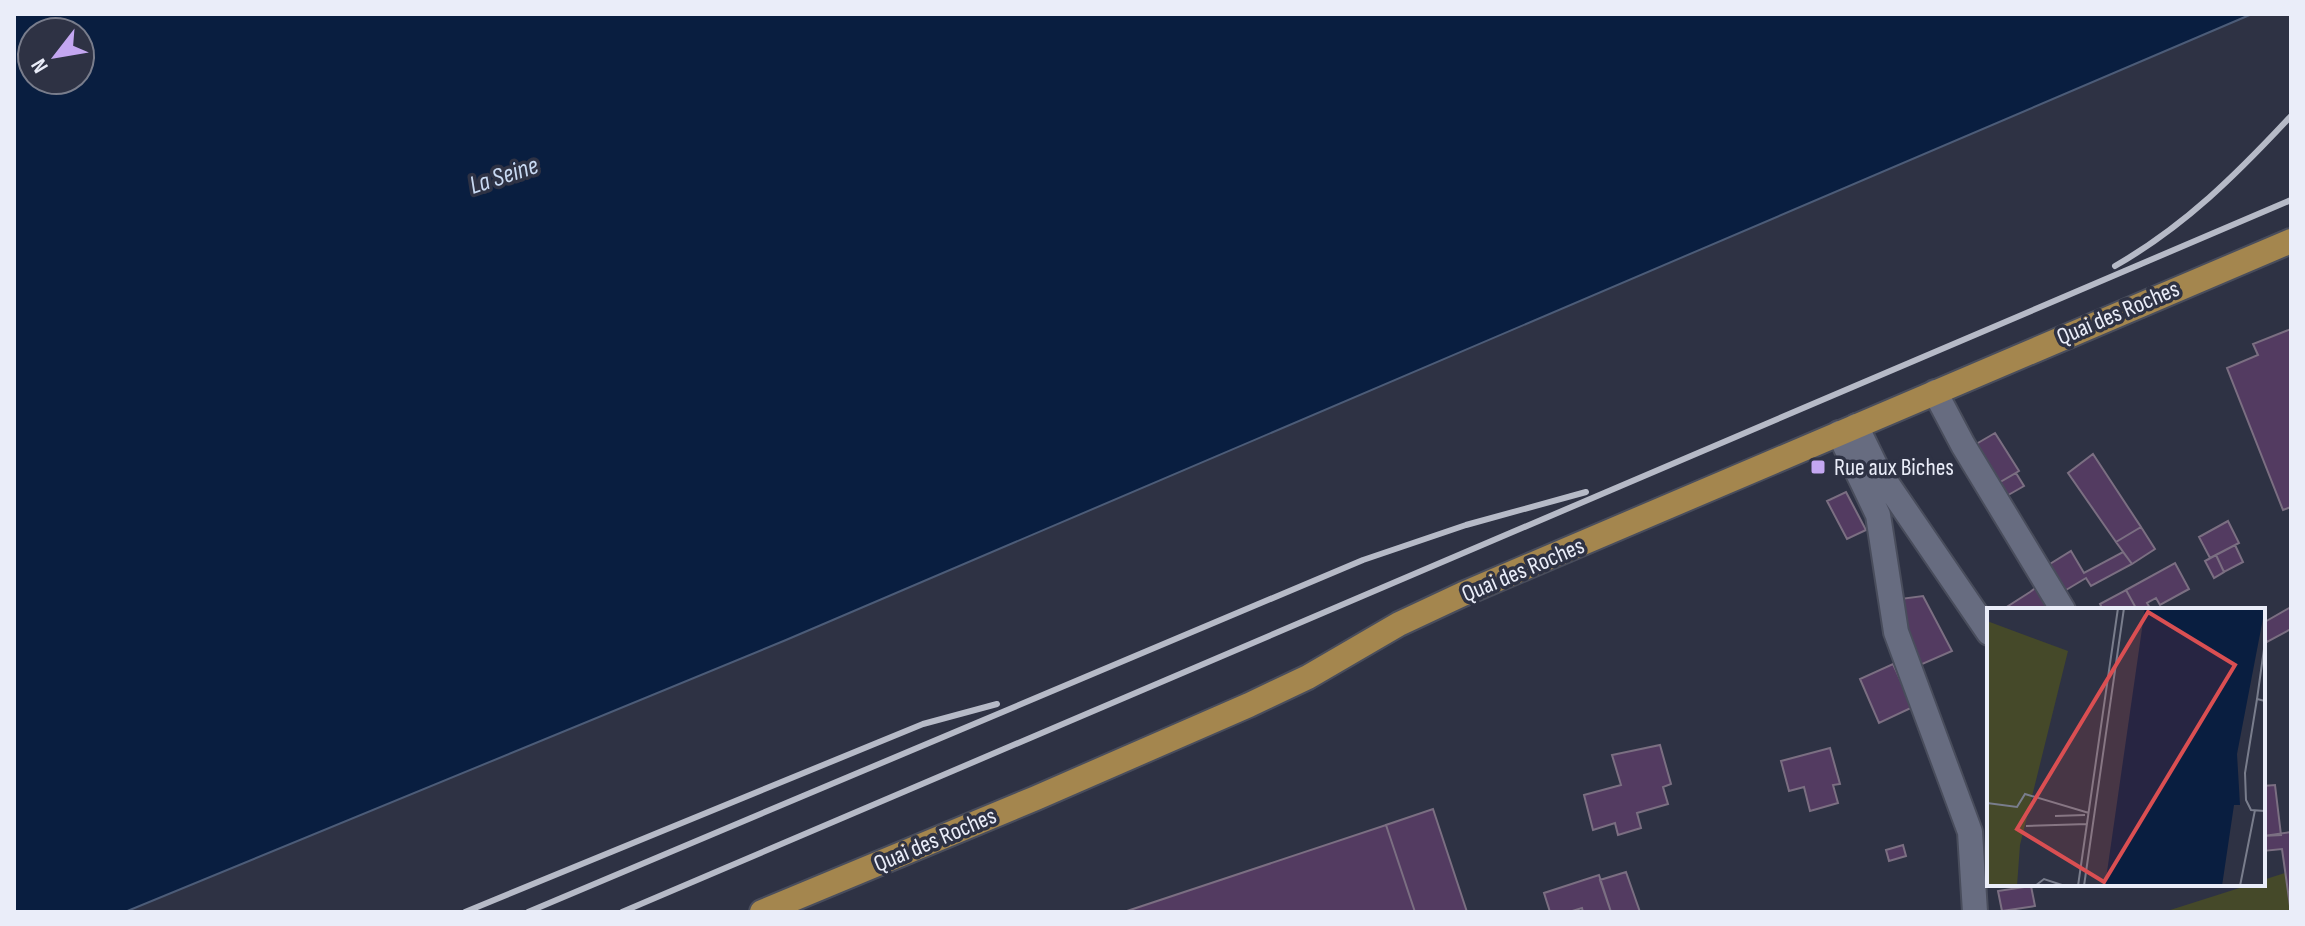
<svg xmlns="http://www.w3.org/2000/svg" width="2305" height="926" font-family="'Sofia Sans Condensed',sans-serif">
  <rect width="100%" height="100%" fill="#2e3244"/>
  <path fill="#454929" d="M2291 871V912H2164L2252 884H2263V880Z"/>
  <path fill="#091e40" stroke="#4c5c78" stroke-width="2" fill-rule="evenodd" d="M14 14H2252L786 640 125 912H14ZM32 32H80V80H32Z"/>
  <path fill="#533b61" stroke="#7b6f82" stroke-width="2" d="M2291 329V507L2283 510 2227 368 2258 355 2253 344Z
    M1995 433 2019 471 1995 485 1971 447Z
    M2093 454 2141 527 2116 542 2068 473Z
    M2016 473 2024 486 2003 498 1995 485Z
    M1846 492 1866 530 1847 539 1827 501Z
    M2228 521 2239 543 2210 558 2199 537Z
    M2141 527 2155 549 2132 564 2116 542Z
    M2235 545 2243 562 2224 572 2216 555Z
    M2071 551 2084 573 2123 552 2132 564 2091 586 2086 578 2061 593 2045 567Z
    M2216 555 2224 572 2214 578 2205 561Z
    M2175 563 2189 589 2160 605 2156 598 2147 603 2151 610H2137L2126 590Z
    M2042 583 2056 610H2002L2030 592Z
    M2126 590 2137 610H2103L2100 604Z
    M1923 596 1952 651 1920 665 1902 615 1900 599Z
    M2291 607V629L2267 642 2263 635V623Z
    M1893 664 1913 707 1879 723 1860 679Z
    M1660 745 1671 784 1663 787 1668 804 1637 813 1641 828 1618 835 1615 823 1593 830 1584 795 1621 785 1612 755Z
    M1830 748 1840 784 1833 785 1838 803 1810 811 1804 787 1789 791 1781 761Z
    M2275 785 2281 835 2263 836V786Z
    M1433 809 1467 912H1415L1386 825Z
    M1386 825 1415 912H1124Z
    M2291 832V906H2290L2282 849 2263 851V836Z
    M1903 845 1906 856 1889 861 1886 850Z
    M1626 872 1640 912H1611L1600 880Z
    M1599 875 1611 912H1583L1582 908 1569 912H1550L1544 893Z
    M2031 886 2035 906 2002 911 1998 891Z"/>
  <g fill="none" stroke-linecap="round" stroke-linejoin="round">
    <g stroke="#494d5c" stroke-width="28">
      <path id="minor" d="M1935 392 1963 445 2063 610
        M1856 426 1877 469 1989 633
        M1839 433 1878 515 1896 632 1970 832 1975 912"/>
    </g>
    <g stroke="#494d5c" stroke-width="28">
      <path id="major" d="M762 912 1036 798 1249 705 1308 677 1399 624 1463 594 2291 241"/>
    </g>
    <use href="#minor" stroke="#676c80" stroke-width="24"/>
    <use href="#major" stroke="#a4864e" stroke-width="24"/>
    <path stroke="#b6bac7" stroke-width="6" d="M2115 266C2185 226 2237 174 2291 116
      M465 912 923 724 997 704
      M528 912 1363 560 1466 525 1586 492
      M622 912 2291 200"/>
  </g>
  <rect fill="#c4a7f1" stroke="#2e3244" stroke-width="3" x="1810" y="459" width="16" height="16" rx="4"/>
  <g text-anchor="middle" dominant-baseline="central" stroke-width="7" stroke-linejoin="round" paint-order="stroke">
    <g font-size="24" fill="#eaedf9" stroke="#2e3244">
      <text transform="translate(2118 313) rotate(-23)">Quai des Roches</text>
      <text transform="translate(1523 570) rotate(-23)">Quai des Roches</text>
      <text transform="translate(935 840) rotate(-23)">Quai des Roches</text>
    </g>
    <g font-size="24" fill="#eaedf9" stroke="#2e3244" text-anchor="start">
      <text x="1834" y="467">Rue aux Biches</text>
    </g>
    <g font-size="26" font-style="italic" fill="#c8d9f2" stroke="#2e3244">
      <text transform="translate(504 176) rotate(-18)">La Seine</text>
    </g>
  </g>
  <g transform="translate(1987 608)">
    <rect width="278" height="278" fill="#2e3244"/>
    <path d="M0 13 81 43 33 237 30 278H0Z" fill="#454929"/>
    <path d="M158 0H278L250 146 253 197H247L235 278H118Z" fill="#091e40"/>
    <path fill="none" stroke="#797d8c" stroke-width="2" d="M278 34 270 91 278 93M270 91 258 165 259 192 264 202 278 203M0 195 30 199 38 186 102 205M68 208 98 207M39 218 100 216M48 278 57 271 78 278M91 278 131 0M97 278 137 0M253 278 268 202"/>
    <path fill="#da4f52" fill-opacity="0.15" stroke="#da4f52" stroke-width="4" d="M161 4 248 57 117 274 30 221Z"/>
    <rect width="278" height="278" fill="none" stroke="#eaedf9" stroke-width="4"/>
  </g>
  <rect width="2305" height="926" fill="none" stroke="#eaedf9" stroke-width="32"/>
  <g transform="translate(56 56) rotate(239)"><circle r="38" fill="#2e3244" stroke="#797d8c" stroke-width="2"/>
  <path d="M0-6L14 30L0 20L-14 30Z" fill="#c4a7f1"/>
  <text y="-12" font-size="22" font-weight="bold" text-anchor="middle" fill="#eaedf9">N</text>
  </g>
</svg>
